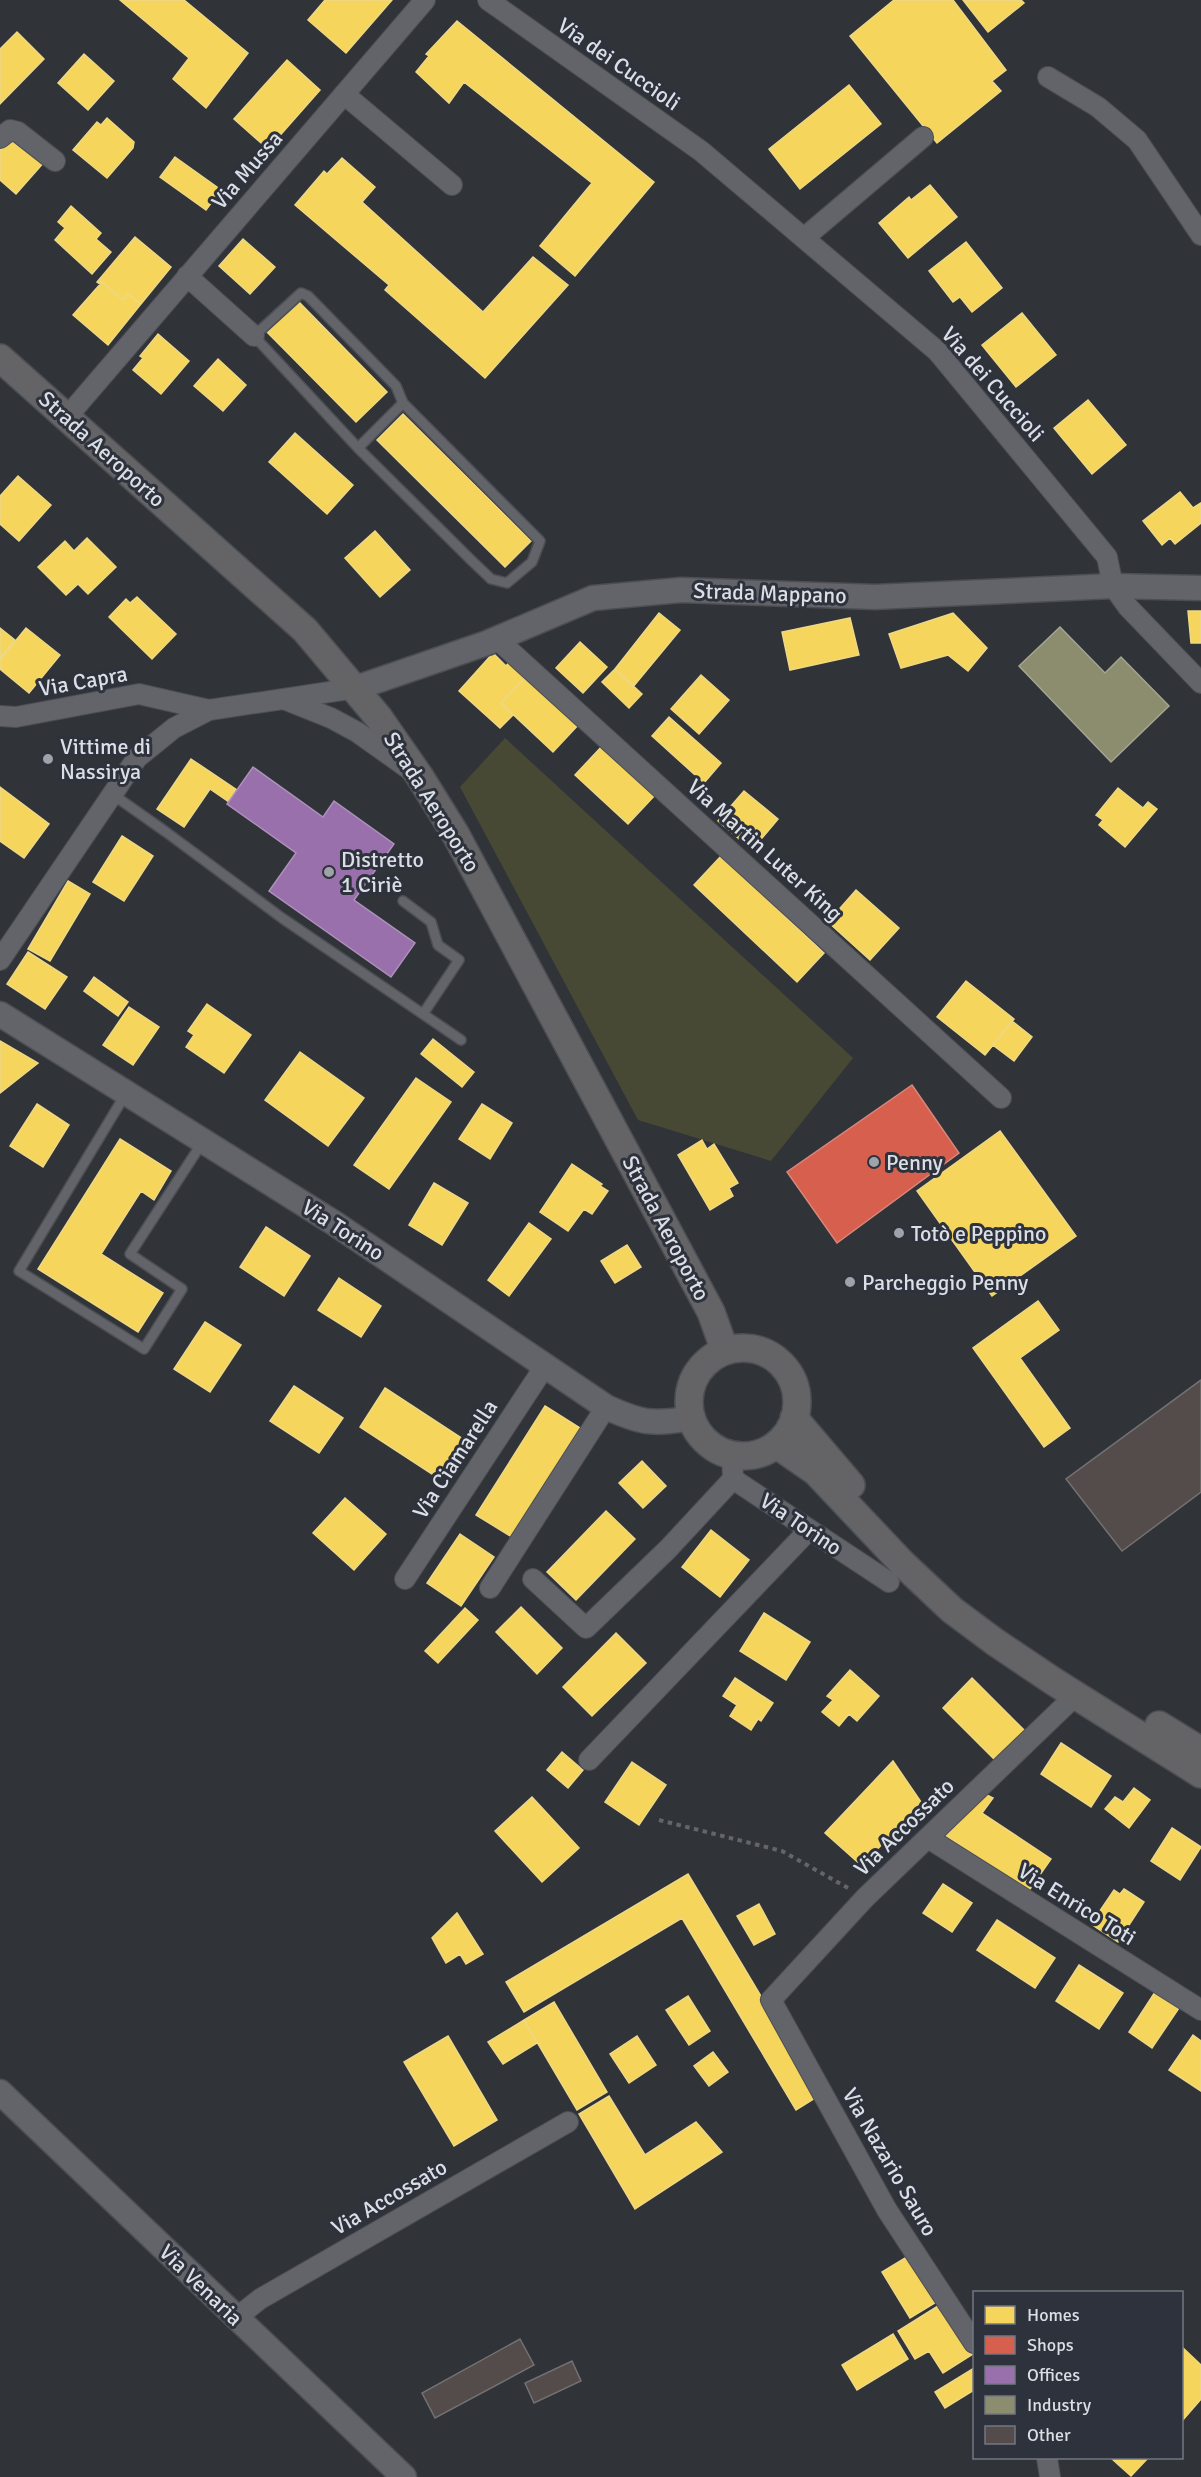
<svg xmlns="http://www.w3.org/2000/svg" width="1201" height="2477" font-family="Signika,sans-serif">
  <rect width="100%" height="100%" fill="#303338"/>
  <path fill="#474935" d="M505 738 853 1058 771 1161 638 1120 460 787Z"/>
  <path fill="#f6d55c" stroke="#eed885" stroke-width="1.5" d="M120 0H184L248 53 206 108 173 79 189 58Z
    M325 0H392L346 53 308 20Z
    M894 0H953L1006 70 992 81 1001 91 937 143 850 36Z
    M963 0H1021L1024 3 988 32Z
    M457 21 654 182 575 276 540 246 592 183 464 82 449 103 416 72 429 56 426 54Z
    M17 32 44 59 0 104V49Z
    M84 54 114 81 88 110 58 83Z
    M287 60 320 90 268 149 234 119Z
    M849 85 881 124 800 189 769 149Z
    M107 118 134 142 133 148 107 178 73 150 97 122 101 125Z
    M10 139 22 149 26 145 45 161 16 194 0 180V150Z
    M175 157 221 190 206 210 160 177Z
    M342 158 375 187 362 202 483 312 533 257 568 285 485 378 385 290 389 285 295 205 324 171 327 174Z
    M930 185 957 217 908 258 879 223 909 197 911 200Z
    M71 206 101 233 96 239 111 252 92 274 55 240 65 228 58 222Z
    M135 237 171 267 141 304 128 294 123 300 102 282 100 284 97 282Z
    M243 239 275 267 250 294 219 266Z
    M966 242 1002 288 972 312 960 297 953 302 929 271Z
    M102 282 123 300 128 294 141 304 108 345 73 315Z
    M298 301 387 392 356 422 267 332Z
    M1022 313 1056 355 1016 387 982 345Z
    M158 334 189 361 161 394 133 370 143 358 140 356Z
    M218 359 246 385 223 411 194 386Z
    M1088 400 1126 445 1092 474 1054 428Z
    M403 414 531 541 505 567 377 440Z
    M295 433 353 485 327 514 269 462Z
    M18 476 51 505 19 541 0 524V496Z
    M1180 492 1193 508 1201 503V523L1175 544 1170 538 1162 545 1143 521Z
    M375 531 410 570 380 597 345 558Z
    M87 538 116 567 88 594 78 584 66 595 38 567 65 541 74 551Z
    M137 597 176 634 152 659 109 617 126 599 130 603Z
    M1188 611H1201V643H1191Z
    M659 613 680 630 633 687 615 669Z
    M953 613 987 648 968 671 948 655 901 668 889 634Z
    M850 618 859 655 790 670 782 632Z
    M0 628 15 640 0 658Z
    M26 628 60 655 29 693 0 669V660Z
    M580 642 607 667 583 693 556 668Z
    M493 653 506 666 511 660 527 675 501 703 513 715 500 728 459 691Z
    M615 669 642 694 629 708 602 682Z
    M528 675 580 723 553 752 501 703Z
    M701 675 729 700 699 734 671 709Z
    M669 717 721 763 704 783 652 736Z
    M604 744 656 794 628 824 575 775Z
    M191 759 237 790 229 802 210 789 184 827 157 809Z
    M0 787 49 824 24 858 0 841Z
    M1118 788 1143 808 1148 802 1157 809 1125 847 1099 825 1103 820 1096 815Z
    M744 791 778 819 752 850 718 821Z
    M122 836 153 856 124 901 93 882Z
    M721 856 824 953 797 982 694 885Z
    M68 881 90 894 50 961 28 949Z
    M856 890 899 928 870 960 828 922Z
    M28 952 67 977 45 1009 7 984Z
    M94 977 128 1002 118 1016 84 991Z
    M966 981 1014 1019 985 1055 937 1017Z
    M207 1004 251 1035 224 1073 186 1047 194 1035 188 1031Z
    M129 1007 159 1027 133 1065 103 1045Z
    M1012 1021 1032 1037 1014 1061 993 1045Z
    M433 1039 474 1072 462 1087 421 1054Z
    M0 1041 38 1063 0 1093Z
    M300 1052 364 1098 328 1146 265 1100Z
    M416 1078 451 1102 389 1189 354 1165Z
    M37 1104 69 1125 43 1167 10 1146Z
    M482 1104 512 1123 490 1159 459 1139Z
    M1000 1131 1076 1236 992 1296 917 1191Z
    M120 1139 171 1171 154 1200 141 1191 101 1254 163 1293 138 1332 38 1269Z
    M702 1140 707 1149 714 1144 738 1183 729 1188 733 1196 710 1210 678 1155Z
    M572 1164 602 1184 600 1186 608 1191 592 1214 584 1209 568 1231 540 1212Z
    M434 1183 468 1203 442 1245 409 1225Z
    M529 1223 551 1239 509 1296 488 1280Z
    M266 1227 310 1256 284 1296 240 1267Z
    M627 1245 641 1267 615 1283 601 1261Z
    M339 1278 381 1306 361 1337 318 1310Z
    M1038 1301 1059 1330 1020 1358 1070 1428 1044 1447 973 1348Z
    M205 1322 241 1345 210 1392 174 1369Z
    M294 1386 343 1418 319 1453 270 1421Z
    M385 1388 463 1439 438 1478 360 1427Z
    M545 1406 580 1428 512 1537 476 1515Z
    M642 1461 666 1486 643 1508 619 1483Z
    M345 1498 386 1534 354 1570 313 1533Z
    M606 1511 635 1539 576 1600 547 1572Z
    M711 1530 749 1560 720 1597 682 1567Z
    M460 1534 494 1557 461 1606 427 1583Z
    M521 1607 562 1648 537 1674 496 1632Z
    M465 1608 478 1620 438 1663 425 1651Z
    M764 1613 810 1642 786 1680 740 1651Z
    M616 1633 646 1663 592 1716 563 1687Z
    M850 1670 879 1696 857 1721 849 1714 839 1726 822 1712 833 1700 827 1696Z
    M735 1678 773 1703 761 1721 758 1719 751 1730 730 1716 737 1705 723 1696Z
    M972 1678 1025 1731 995 1760 943 1708Z
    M1061 1743 1111 1776 1091 1807 1041 1774Z
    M562 1752 583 1770 568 1788 547 1770Z
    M893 1761 921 1802 862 1866 825 1833Z
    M632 1762 666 1785 639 1825 605 1802Z
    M1134 1788 1150 1800 1129 1828 1105 1809 1115 1797 1123 1802Z
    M981 1792 993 1798 982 1813 1051 1859 1028 1892 945 1835 944 1829Z
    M532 1797 579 1848 542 1882 495 1831Z
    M1172 1828 1201 1847 1180 1880 1151 1861Z
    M688 1874 820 2095 796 2110 682 1918 524 2012 506 1982Z
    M943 1884 972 1903 952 1932 923 1913Z
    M1124 1889 1144 1902 1118 1942 1091 1924 1114 1890 1120 1894Z
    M759 1904 775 1934 754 1945 737 1916Z
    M457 1913 483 1954 466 1964 460 1954 446 1963 432 1938Z
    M997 1920 1055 1958 1035 1988 977 1950Z
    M1079 1965 1123 1993 1099 2029 1056 2001Z
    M1155 1992 1179 2008 1152 2048 1129 2032Z
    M688 1996 710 2031 689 2045 666 2010Z
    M554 2002 607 2092 577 2110 524 2020Z
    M524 2020 537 2043 503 2064 488 2042Z
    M1193 2035 1201 2041V2091L1169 2070Z
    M448 2036 497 2120 454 2146 404 2062Z
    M637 2036 656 2065 629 2083 610 2054Z
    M713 2052 728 2072 709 2086 694 2066Z
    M609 2096 645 2155 696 2122 722 2152 635 2209 579 2114Z
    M910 2255 938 2301 910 2318 882 2272Z
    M941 2304 973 2354 943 2373 929 2351 915 2359 898 2331Z
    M893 2334 908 2359 857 2390 842 2365Z
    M1182 2347 1201 2365V2399L1182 2421Z
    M974 2368V2390L945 2408 935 2392Z
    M1111 2458H1148L1131 2476Z"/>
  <path fill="#d6604d" stroke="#d8867b" stroke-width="1.5" d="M912 1085 959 1153 837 1243 787 1172Z"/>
  <path fill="#9970ab" stroke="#ad91bc" stroke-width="1.5" d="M253 767 323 817 334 801 394 844 354 900 415 943 391 977 269 891 296 853 227 804Z"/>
  <path fill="#8c8c6e" stroke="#a4a592" stroke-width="1.5" d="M1060 627 1105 673 1121 657 1169 706 1111 762 1019 666Z"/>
  <path fill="#534c4b" stroke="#737172" stroke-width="1.5" d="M1201 1380V1492L1122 1551 1066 1479Z
    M520 2339 534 2365 435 2418 422 2393Z
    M572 2361 581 2381 534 2403 525 2383Z"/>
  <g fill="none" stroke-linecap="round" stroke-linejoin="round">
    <g stroke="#4c4e53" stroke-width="12">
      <path id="service" d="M301 293 308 296 396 386 403 403 540 541 532 562 507 583 491 579 470 559 358 448 254 336Z
        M358 448 403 403
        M112 794 166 832 282 918 461 1040
        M403 901 431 922 438 945 459 960 423 1014
        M125 1095 19 1271 144 1349 182 1289 130 1254 202 1143"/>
    </g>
    <g stroke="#4c4e53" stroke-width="22">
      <path id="minor" d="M488 0 701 151 937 351 1107 557 1113 586 1128 607 1201 683
        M1048 77 1098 107 1137 140 1201 235
        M344 94 452 185
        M0 138 10 130 18 132 55 161
        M804 238 923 137
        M187 276 254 336
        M67 417 425 0
        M497 639 1001 1098
        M286 700 331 718 357 732 409 769
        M0 716 16 717 139 694 209 710
        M0 960 137 758 174 728 209 710 356 688
        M732 1455 733 1479 889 1582
        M405 1579 545 1366
        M533 1579 586 1628 668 1549 733 1479
        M490 1588 606 1407
        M589 1760 809 1530
        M928 1838 1201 2010
        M236 2318 260 2299 568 2122
        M974 2343 887 2210 771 2000 865 1898 1076 1695
        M1047 2458 1050 2477"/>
    </g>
    <g stroke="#4c4e53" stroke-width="27">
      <path id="tertiary" d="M356 688 487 643 593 598 681 590 875 597 1113 586 1201 588
        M0 1014 334 1223 606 1407C641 1423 653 1425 691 1418
        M0 2092 404 2477"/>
    </g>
    <g stroke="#4c4e53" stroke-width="30">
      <path id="secondary" d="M0 358 305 630 379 718 420 777 456 835 711 1312 725 1351
        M689 1402a54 54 0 1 1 108 0a54 54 0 1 1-108 0Z
        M794 1418 851 1485
        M777 1445 816 1472 902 1563 952 1610 995 1642 1053 1681 1201 1774
        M1159 1725 1201 1751"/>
    </g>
    <path stroke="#636569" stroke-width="4" stroke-dasharray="4.5 4.5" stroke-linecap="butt" d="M659 1820 782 1851 848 1888"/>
    <use href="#service" stroke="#626469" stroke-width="9"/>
    <use href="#minor" stroke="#626469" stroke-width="20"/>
    <use href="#tertiary" stroke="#626469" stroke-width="24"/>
    <use href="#secondary" stroke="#646467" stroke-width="27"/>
  </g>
  <g fill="#9fa2a8" stroke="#2d323c" stroke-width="2">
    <circle cx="48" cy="759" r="6"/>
    <circle cx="329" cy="872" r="6"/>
    <circle cx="874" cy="1162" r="6"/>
    <circle cx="899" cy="1233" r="6"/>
    <circle cx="850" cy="1282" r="6"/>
  </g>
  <g text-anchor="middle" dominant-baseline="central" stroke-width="6" stroke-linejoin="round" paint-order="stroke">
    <g font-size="22" fill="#dbdee5" stroke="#2d323c">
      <text transform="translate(619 64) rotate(35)">Via dei Cuccioli</text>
      <text transform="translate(247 170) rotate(-49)">Via Mussa</text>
      <text transform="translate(993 384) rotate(49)">Via dei Cuccioli</text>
      <text transform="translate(102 449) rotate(42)">Strada Aeroporto</text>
      <text transform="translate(770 593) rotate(2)">Strada Mappano</text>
      <text transform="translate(83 681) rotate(-10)">Via Capra</text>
      <text transform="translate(432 802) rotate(58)">Strada Aeroporto</text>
      <text transform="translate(765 850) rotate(42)">Via Martin Luter King</text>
      <text transform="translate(666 1228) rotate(62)">Strada Aeroporto</text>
      <text transform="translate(343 1230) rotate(33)">Via Torino</text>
      <text transform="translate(455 1459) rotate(-57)">Via Ciamarella</text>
      <text transform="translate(801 1524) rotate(34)">Via Torino</text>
      <text transform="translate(904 1827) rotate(-44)">Via Accossato</text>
      <text transform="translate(1077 1904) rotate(32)">Via Enrico Toti</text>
      <text transform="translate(890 2162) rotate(60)">Via Nazario Sauro</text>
      <text transform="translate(389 2197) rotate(-30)">Via Accossato</text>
      <text transform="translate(201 2285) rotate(44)">Via Venaria</text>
    </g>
    <g font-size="22" fill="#dbdee5" stroke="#2d323c" text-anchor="start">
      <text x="60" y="746">Vittime di<tspan x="60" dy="25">Nassirya</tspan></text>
      <text x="341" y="859">Distretto<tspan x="341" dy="25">1 Ciriè</tspan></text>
      <text x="886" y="1162">Penny</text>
      <text x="911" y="1233">Totò e Peppino</text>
      <text x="862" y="1282">Parcheggio Penny</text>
    </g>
  </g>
  <rect x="973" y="2291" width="210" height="168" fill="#2d323c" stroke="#737780" stroke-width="1.5"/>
  <rect x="985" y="2306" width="30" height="18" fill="#f6d55c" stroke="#737780" stroke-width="1.5"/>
  <text x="1027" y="2321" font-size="18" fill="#dbdee5">Homes</text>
  <rect x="985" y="2336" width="30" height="18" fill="#d6604d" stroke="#737780" stroke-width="1.5"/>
  <text x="1027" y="2351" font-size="18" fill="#dbdee5">Shops</text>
  <rect x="985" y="2366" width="30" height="18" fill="#9970ab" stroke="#737780" stroke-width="1.5"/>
  <text x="1027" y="2381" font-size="18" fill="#dbdee5">Offices</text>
  <rect x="985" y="2396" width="30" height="18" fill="#8c8c6e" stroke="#737780" stroke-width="1.5"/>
  <text x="1027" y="2411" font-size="18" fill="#dbdee5">Industry</text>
  <rect x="985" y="2426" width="30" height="18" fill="#534c4b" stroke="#737780" stroke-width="1.5"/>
  <text x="1027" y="2441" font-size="18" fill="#dbdee5">Other</text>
</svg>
